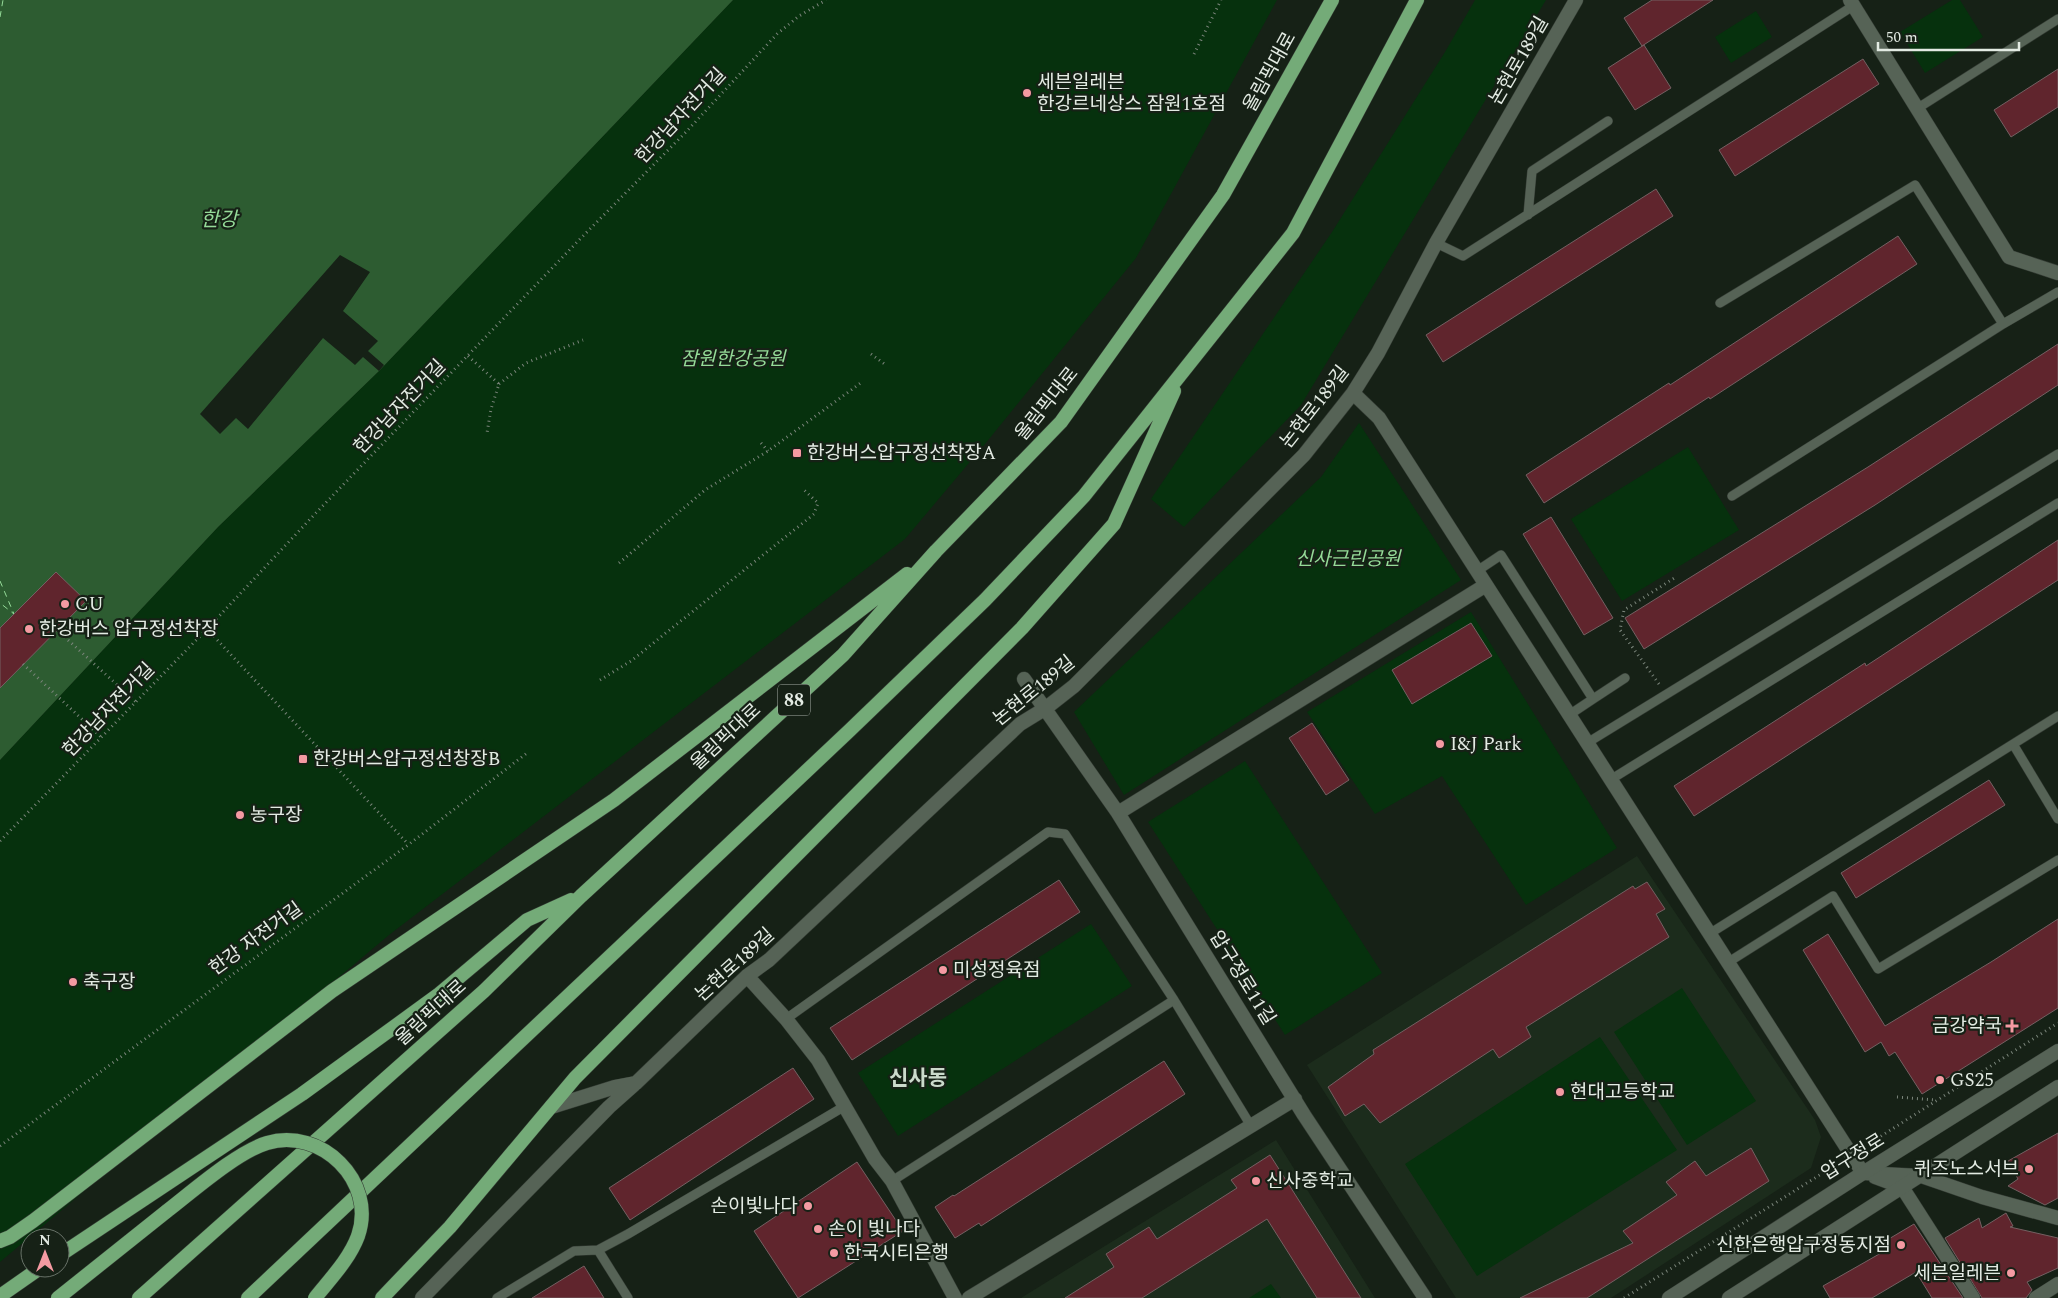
<svg xmlns="http://www.w3.org/2000/svg" width="2058" height="1298" font-family="Spectral,'Noto Sans KR',serif">
  <rect width="100%" height="100%" fill="#162116"/>
  <path fill="#1c2c1c" d="M1637 856 1815 1120 1821 1137 1811 1168 1611 1298H1456L1307 1065Z
    M1276 1140 1375 1298H1021Z"/>
  <path fill="#06310d" d="M733 0H1277L1136 258 985 444 905 539 389 935 0 1262V760L218 527 379 371Z
    M1475 0H1546L1301 405 1184 527 1151 499 1332 232 1445 52Z
    M1952 0H1960L1983 37 1925 73 1900 32Z
    M1756 11 1772 37 1731 63 1715 37Z
    M1359 423 1461 580 1124 795 1074 712 1321 477Z
    M1688 447 1739 530 1622 601 1571 519Z
    M1471 612 1617 848 1526 905 1442 776 1375 814 1307 712Z
    M1245 761 1382 973 1285 1035 1148 822Z
    M1091 924 1132 986 898 1136 858 1073Z
    M1682 988 1756 1101 1687 1145 1614 1032Z
    M1600 1037 1677 1150 1477 1276 1405 1164Z
    M1271 1284 1281 1298H1249Z"/>
  <path fill="#2d5c31" d="M0 0H733L379 371 218 527 0 760Z"/>
  <path fill="#162116" d="M340 255 370 272 343 311 378 341 368 351 384 365 379 371 363 357 355 365 323 338 248 429 236 418 220 434 200 414Z"/>
  <g fill="none" stroke-linecap="round" stroke-linejoin="round">
    <path stroke="#95db99" stroke-width="1" stroke-dasharray="6 5" stroke-linecap="butt" d="M0 17 3 0
      M0 581 14 614 0 603"/>
  </g>
  <path fill="#60252d" stroke="#746062" d="M1652 0H1713L1642 46 1624 18Z
    M1644 45 1671 88 1635 110 1608 68Z
    M1863 59 1879 84 1735 176 1719 150Z
    M2058 69V107L2011 137 1994 110Z
    M1656 189 1673 216 1443 362 1426 335Z
    M1898 236 1917 264 1710 399 1709 397 1544 503 1526 475 1669 383 1670 385Z
    M2058 344V385L1875 505 1644 649 1625 618 1868 467Z
    M1551 517 1613 618 1584 635 1523 534Z
    M2058 540V580L1694 816 1674 786 1865 663 1866 666Z
    M56 572 86 601 0 688V628Z
    M1471 623 1492 656 1412 704 1392 670Z
    M1312 723 1349 780 1326 795 1289 738Z
    M1989 780 2005 805 1856 898 1841 873Z
    M1059 880 1080 912 852 1060 830 1028Z
    M1647 882 1665 909 1656 914 1669 937 1526 1027 1531 1037 1499 1058 1493 1049 1380 1123 1364 1104 1345 1116 1328 1087 1374 1054 1373 1050 1633 886 1635 889Z
    M2058 919V1008L1922 1094 1895 1052 1889 1056 1881 1042 1865 1052 1803 950 1828 934 1885 1026 1991 962Z
    M1164 1061 1185 1094 981 1226 979 1223 955 1238 935 1207 953 1195 954 1196Z
    M793 1068 814 1099 630 1220 609 1188Z
    M2058 1133V1198L2045 1205 2008 1186 2018 1179 2008 1161Z
    M1751 1148 1769 1181 1587 1298H1520L1633 1243 1623 1231 1677 1195 1666 1182 1695 1161 1706 1176Z
    M1270 1155 1361 1298H1317L1267 1219 1142 1298H1065L1114 1267 1106 1254 1149 1227 1157 1239 1237 1188 1231 1180Z
    M857 1162 903 1231 798 1298 754 1231Z
    M2006 1213 2013 1226 2010 1227 2058 1238V1268L2027 1282 2032 1290 2026 1298H1982L1945 1238 1979 1218 1982 1228Z
    M1914 1224 1963 1298H1932L1916 1272 1872 1298H1830L1823 1286 1881 1253 1877 1246Z
    M584 1266 604 1298H532Z"/>
  <g fill="none" stroke-linecap="round" stroke-linejoin="round">
    <g stroke="#343c34" stroke-width="10">
      <path id="service" d="M1918 108 2058 19
        M1528 215 1532 171 1608 121
        M1436 243 1463 256 1853 6
        M1720 303 1915 185 2003 324
        M1732 496 2003 324 2058 292
        M1477 571 1501 555 1593 699 1569 715
        M1593 699 1625 678
        M1587 743 2058 454
        M2013 744 2058 819
        M1610 780 2058 503
        M1709 934 2058 716
        M1727 963 1833 896 1878 969 2058 860
        M1174 1000 1251 1126
        M786 1019 1048 832 1065 834 1174 1000 892 1181
        M598 1250 628 1298
        M497 1298 574 1251 598 1250 628 1234 845 1106"/>
    </g>
    <g stroke="#343c34" stroke-width="15">
      <path id="minor" d="M1850 0 2009 257 2058 273
        M1353 393 1379 418 1863 1173
        M1024 679 1118 813 1304 1115 1425 1298
        M1118 813 1486 585
        M747 976 786 1019 818 1060 875 1159 892 1181 955 1298
        M551 1107 615 1087 636 1083
        M1863 1173 1921 1176 1982 1197 2058 1218
        M1875 1177 1902 1187 1973 1298
        M422 1298 609 1107 636 1083 747 976 769 960 1020 724 1046 708 1074 686 1304 455 1353 393 1378 353 1436 243 1576 0
        M969 1298 1295 1099
        M2036 1298 2058 1284"/>
    </g>
    <g stroke="#343c34" stroke-width="15">
      <path id="secondary" d="M1669 1298 1863 1173 2058 1051
        M1729 1298 2058 1087"/>
    </g>
    <g stroke="#343c34" stroke-width="15">
      <path id="trunk" d="M0 1241 10 1237 33 1221 332 991 614 800 907 574
        M60 1255 302 1094 438 995 527 920 571 900
        M0 1296 40 1268
        M58 1298 167 1211
        M139 1298 484 991 581 896 843 655 936 551 1061 422 1223 195 1332 0
        M248 1298 850 730 985 600 1084 496 1293 233 1417 0
        M382 1298 450 1227 575 1078 1022 628 1114 524 1174 391"/>
    </g>
    <path stroke="#7b857b" stroke-width="3" stroke-dasharray="1 4" stroke-linecap="butt" d="M1194 54 1221 0
      M871 354 886 365
      M468 356 499 384 491 409 487 433
      M499 384 526 363 583 340
      M761 443 768 451
      M619 563 705 490 768 451 862 382
      M207 629 408 844
      M57 630 136 702
      M23 664 101 737
      M600 680 631 661 814 514 818 503 803 489
      M1659 684 1620 630 1624 610 1676 577
      M0 841 207 629 314 515 582 237 686 132 777 34 799 16 826 0
      M1897 1097 1935 1100
      M0 1146 408 845 527 753
      M1864 1147 2058 1023
      M1624 1298 1834 1166"/>
    <use href="#service" stroke="#566356" stroke-width="9"/>
    <use href="#minor" stroke="#566356" stroke-width="14"/>
    <use href="#secondary" stroke="#566356" stroke-width="14"/>
    <use href="#trunk" stroke="#74ab78" stroke-width="14"/>
    <g stroke="#343c34" stroke-width="15" stroke-linecap="butt">
      <path id="trunk-bridge" d="M167 1211C193 1191 237 1152 267 1143 321 1127 377 1181 358 1236 349 1260 330 1279 315 1298"/>
    </g>
    <use href="#trunk-bridge" stroke="#74ab78" stroke-width="14"/>
  </g>
  <g fill="#f49aa2" stroke="#162116" stroke-width="2">
    <circle cx="1027" cy="93" r="5"/>
    <rect x="792" y="448" width="10" height="10" rx="2.5"/>
    <circle cx="65" cy="604" r="5"/>
    <circle cx="29" cy="629" r="5"/>
    <circle cx="1440" cy="744" r="5"/>
    <rect x="298" y="754" width="10" height="10" rx="2.5"/>
    <circle cx="240" cy="815" r="5"/>
    <circle cx="943" cy="970" r="5"/>
    <circle cx="73" cy="982" r="5"/>
    <path d="M2009.5 1018.5h5v5h5v5h-5v5h-5v-5h-5v-5h5z"/>
    <circle cx="1940" cy="1080" r="5"/>
    <circle cx="1560" cy="1092" r="5"/>
    <circle cx="2029" cy="1169" r="5"/>
    <circle cx="1256" cy="1181" r="5"/>
    <circle cx="808" cy="1206" r="5"/>
    <circle cx="818" cy="1229" r="5"/>
    <circle cx="1901" cy="1245" r="5"/>
    <circle cx="834" cy="1253" r="5"/>
    <circle cx="2011" cy="1273" r="5"/>
  </g>
  <g text-anchor="middle" dominant-baseline="central" stroke-width="4.5" stroke-linejoin="round" paint-order="stroke">
    <rect fill="#162116" stroke="#a6aea6" stroke-width="1" x="778" y="684.5" width="32" height="31" rx="4"/>
    <g font-size="18" font-weight="bold" fill="#e3ebe3">
      <text x="794" y="700">88</text>
    </g>
    <g font-size="19" fill="#e3ebe3" stroke="#162116">
      <text transform="translate(1519 61) rotate(-60)">논현로189길</text>
      <text transform="translate(1270 72) rotate(-61)">올림픽대로</text>
      <text transform="translate(681 116) rotate(-47)">한강남자전거길</text>
      <text transform="translate(1047 404) rotate(-51)">올림픽대로</text>
      <text transform="translate(400 407) rotate(-46)">한강남자전거길</text>
      <text transform="translate(1315 407) rotate(-52)">논현로189길</text>
      <text transform="translate(1034 691) rotate(-39)">논현로189길</text>
      <text transform="translate(109 710) rotate(-46)">한강남자전거길</text>
      <text transform="translate(726 737) rotate(-43)">올림픽대로</text>
      <text transform="translate(256 939) rotate(-36)">한강 자전거길</text>
      <text transform="translate(735 965) rotate(-42)">논현로189길</text>
      <text transform="translate(1242 978) rotate(58)">압구정로11길</text>
      <text transform="translate(431 1013) rotate(-42)">올림픽대로</text>
      <text transform="translate(1853 1157) rotate(-32)">압구정로</text>
    </g>
    <g font-size="19" fill="#e3ebe3" stroke="#162116" text-anchor="start">
      <text x="1037" y="82">세븐일레븐<tspan x="1037" dy="22">한강르네상스 잠원1호점</tspan></text>
      <text x="807" y="453">한강버스압구정선착장A</text>
      <text x="75" y="604">CU</text>
      <text x="39" y="629">한강버스 압구정선착장</text>
      <text x="1450" y="744">I&amp;J Park</text>
      <text x="313" y="759">한강버스압구정선창장B</text>
      <text x="250" y="815">농구장</text>
      <text x="953" y="970">미성정육점</text>
      <text x="83" y="982">축구장</text>
      <text x="2002" y="1026" text-anchor="end">금강약국</text>
      <text x="1950" y="1080">GS25</text>
      <text x="1570" y="1092">현대고등학교</text>
      <text x="2019" y="1169" text-anchor="end">퀴즈노스서브</text>
      <text x="1266" y="1181">신사중학교</text>
      <text x="798" y="1206" text-anchor="end">손이빛나다</text>
      <text x="828" y="1229">손이 빛나다</text>
      <text x="1891" y="1245" text-anchor="end">신한은행압구정동지점</text>
      <text x="844" y="1253">한국시티은행</text>
      <text x="2001" y="1273" text-anchor="end">세븐일레븐</text>
    </g>
    <g font-size="19" font-style="italic" fill="#95db98" stroke="#162116">
      <text x="733" y="359">잠원한강공원</text>
      <text x="1348" y="559">신사근린공원</text>
    </g>
    <g font-size="20" font-style="italic" fill="#95db99" stroke="#162116">
      <text x="219" y="220">한강</text>
    </g>
    <g font-size="21" font-weight="bold" fill="#cbdacb" stroke="#162116">
      <text x="918" y="1079">신사동</text>
    </g>
  </g>
  <g transform="translate(45 1253)"><circle r="24" fill="#162116" stroke="#687268"/>
  <path d="M0-4L9 19L0 12L-9 19Z" fill="#f49aa2"/>
  <text y="-8" font-size="14" font-weight="bold" text-anchor="middle" fill="#e3ebe3">N</text>
  </g>
  <path d="M1878 42v8h141v-8" fill="none" stroke="#e3ebe3" stroke-width="2.5"/>
  <text x="1886" y="42" font-size="15" fill="#e3ebe3" stroke="#162116" stroke-width="4" paint-order="stroke">50 m</text>
</svg>
